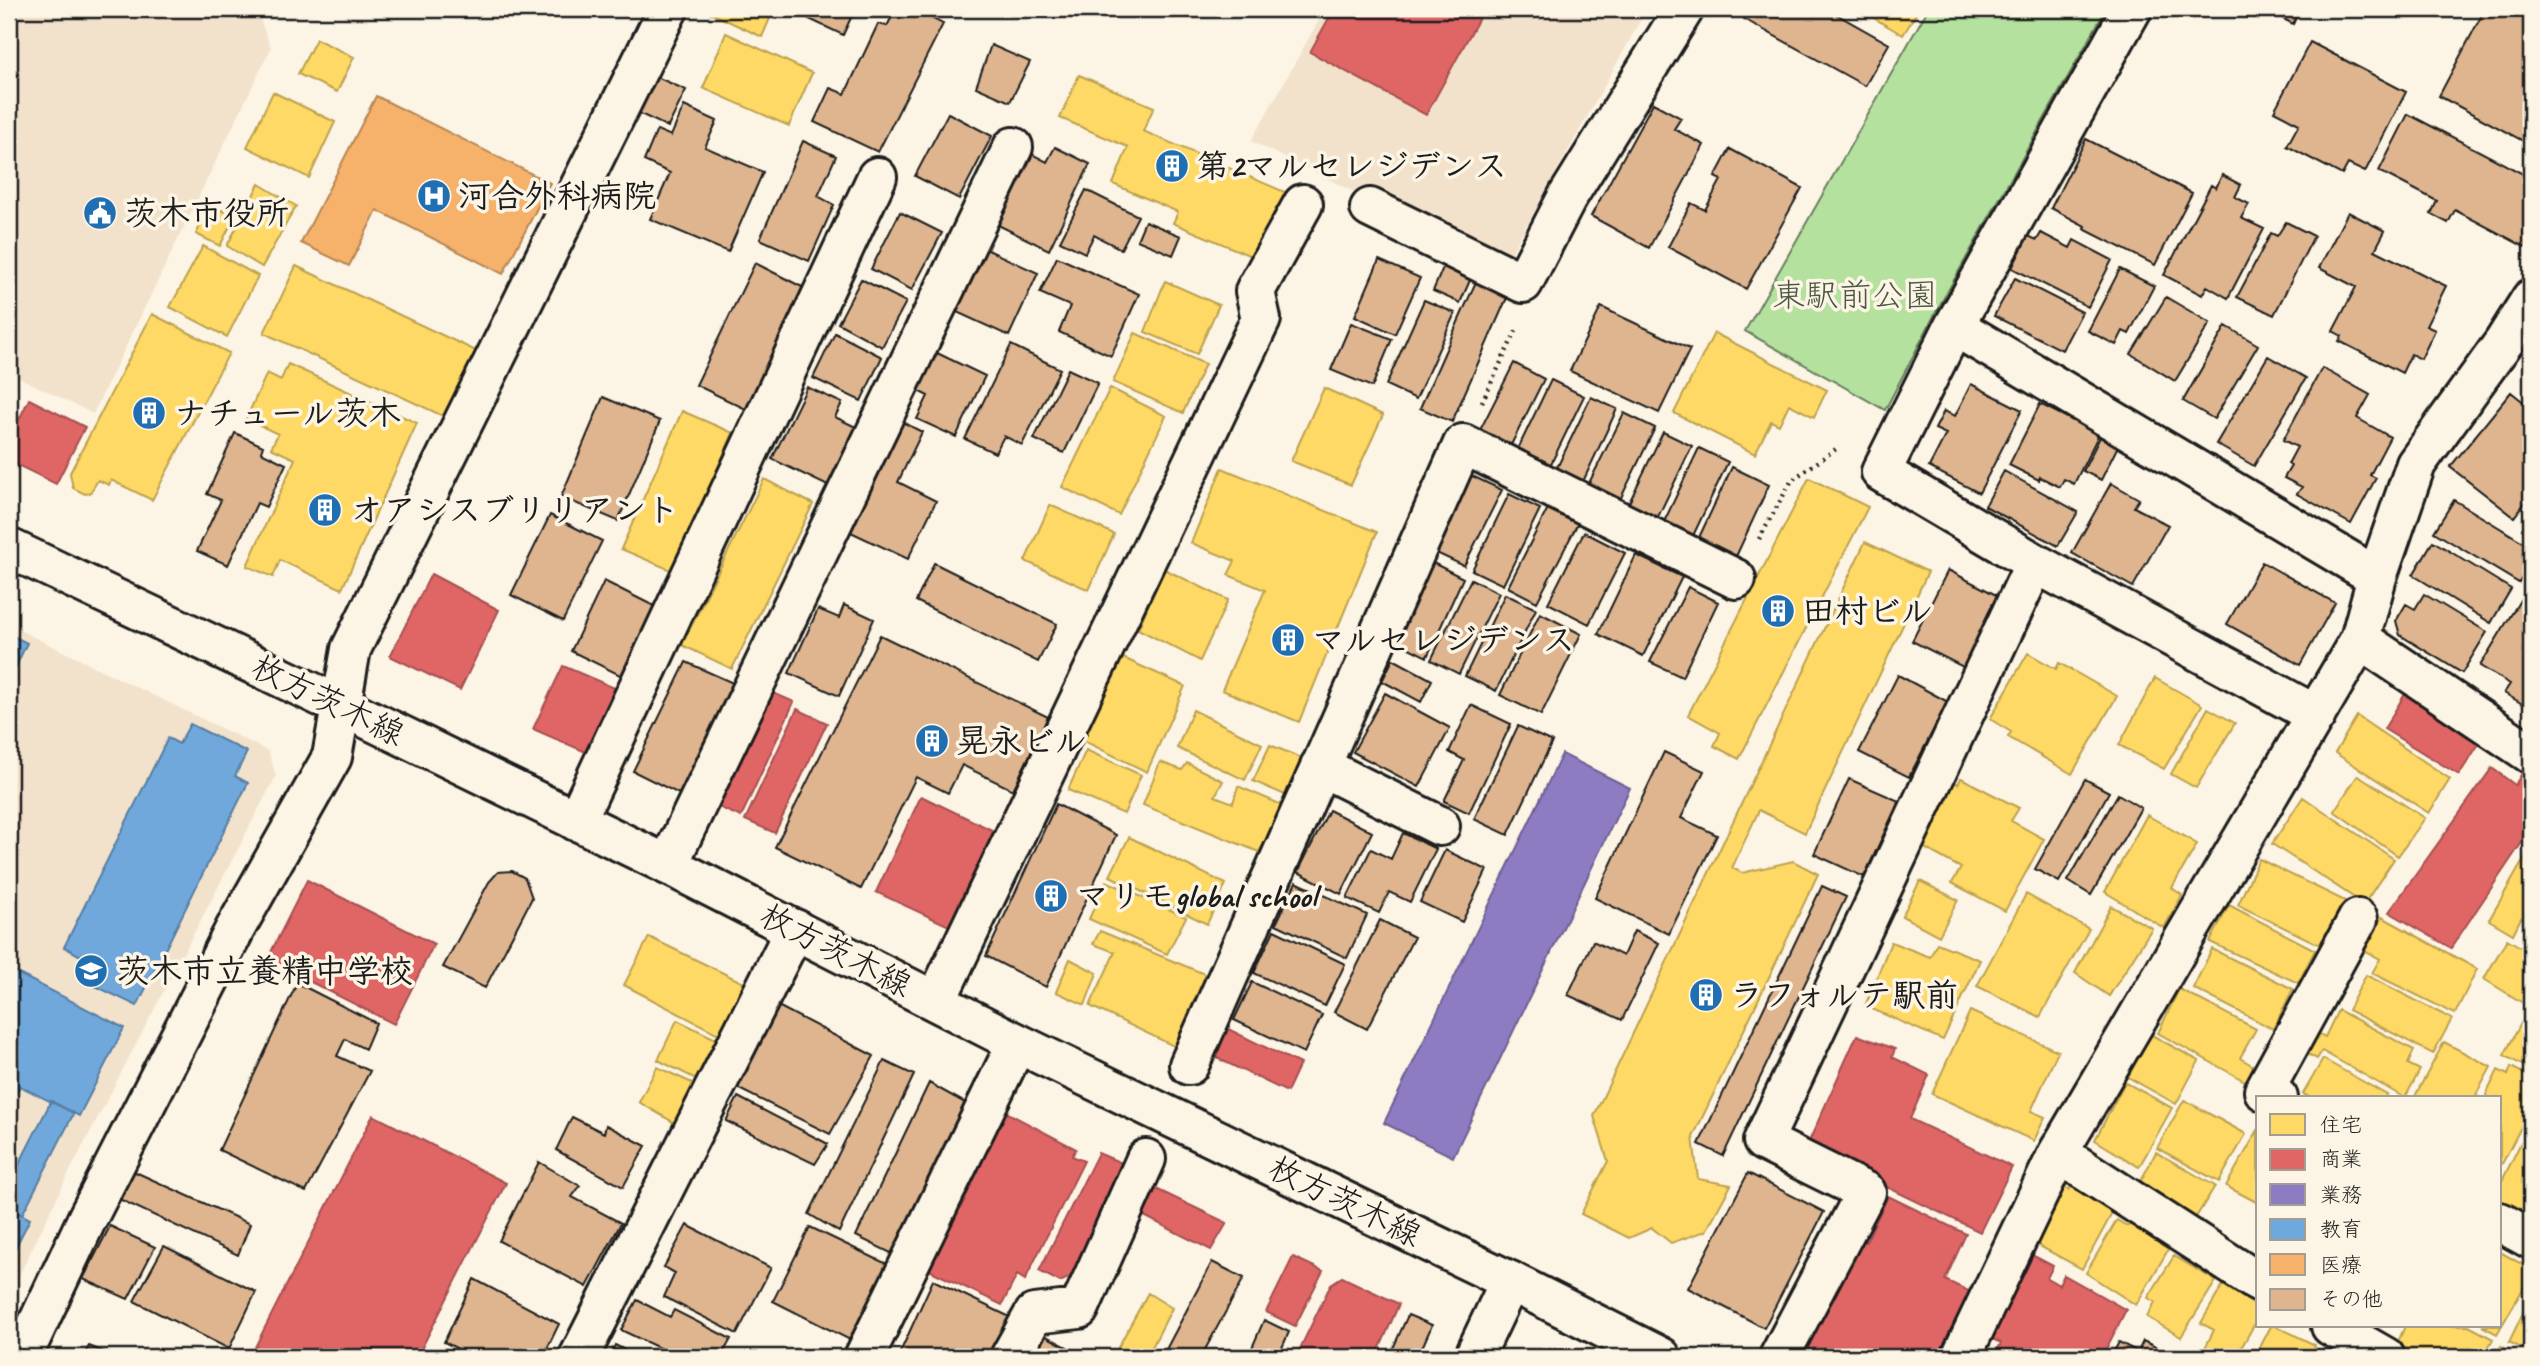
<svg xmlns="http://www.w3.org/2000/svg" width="2540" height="1366" font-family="Caveat,'Klee One',sans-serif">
  <rect width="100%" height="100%" fill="#fcf5e5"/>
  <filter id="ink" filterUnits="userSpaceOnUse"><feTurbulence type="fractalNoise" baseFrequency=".0143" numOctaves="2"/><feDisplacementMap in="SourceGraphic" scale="14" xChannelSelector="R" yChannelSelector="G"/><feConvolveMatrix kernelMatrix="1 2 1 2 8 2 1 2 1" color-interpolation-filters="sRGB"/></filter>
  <g filter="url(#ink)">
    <path fill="#f3e2cb" d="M9 9H256L271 48 93 414 18 377 9 395Z
      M1325 9H1647L1504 266 1251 141Z
      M9 625 268 751 276 776 72 1167 9 1296Z"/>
    <path fill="#b5e19f" stroke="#687e5e" stroke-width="2" d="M1928 9H2106L1936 312 1885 410 1745 331Z"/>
    <path fill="#ffd966" stroke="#bba050" stroke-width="2" d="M702 9H774L762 37Z
      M1858 9H1919L1903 35Z
      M726 33 812 73 789 126 703 88Z
      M316 39 354 57 337 92 298 74Z
      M1079 75 1154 107 1143 131 1287 193 1258 259 1173 223 1178 212 1113 184 1128 147 1060 118Z
      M273 92 335 122 309 178 247 147Z
      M259 184 296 206 262 267 227 246Z
      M222 210 235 216 220 246 196 234 207 212 218 218Z
      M203 246 258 276 227 337 170 307Z
      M296 266 476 351 445 417 264 333Z
      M1165 281 1219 305 1197 354 1145 332Z
      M152 314 229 353 152 500 111 480 109 485 98 480 90 493 85 494 73 488 70 473Z
      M1135 333 1205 364 1183 413 1113 382Z
      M1714 333 1827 390 1814 417 1789 404 1779 425 1771 421 1755 454 1674 413Z
      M288 364 417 423 342 589 280 560 273 577 247 566 295 459 271 448 278 434 246 419 267 373 281 380Z
      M1110 388 1166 416 1119 515 1062 487Z
      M1324 388 1383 415 1351 485 1291 461Z
      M682 411 733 433 673 571 621 549Z
      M1222 468 1377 532 1299 722 1222 690 1265 590 1228 575 1235 561 1191 543Z
      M1809 478 1868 507 1739 759 1714 746 1720 733 1688 715Z
      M764 479 813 504 732 669 682 645Z
      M1050 505 1114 534 1089 590 1025 561Z
      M1865 542 1928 572 1805 833 1759 810 1732 868 1742 873 1793 861 1818 874 1693 1137 1698 1179 1731 1185 1706 1231 1671 1243 1652 1228 1629 1238 1581 1214 1608 1161 1594 1116Z
      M1164 569 1228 600 1200 661 1138 629Z
      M1110 652 1185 686 1147 772 1074 736Z
      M2028 653 2056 669 2059 663 2117 696 2072 774 2008 737 2011 732 1990 719Z
      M2155 678 2202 705 2164 769 2119 745Z
      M2208 708 2235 723 2196 788 2171 774Z
      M1193 710 1262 744 1245 780 1177 748Z
      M2357 716 2450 779 2429 813 2335 753Z
      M1270 745 1309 761 1294 799 1253 781Z
      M1086 750 1141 775 1124 814 1068 790Z
      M1160 762 1182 770 1187 763 1223 781 1215 796 1233 803 1238 786 1289 808 1270 852 1262 847 1259 852 1143 805Z
      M2358 775 2425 818 2398 856 2334 811Z
      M1961 778 2019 808 2011 821 2044 839 2005 911 1952 883 1961 868 1921 846 1940 812 1935 809 1951 780 1958 784Z
      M2303 797 2394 859 2364 904 2272 844Z
      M2147 815 2197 844 2172 888 2182 895 2164 928 2105 892Z
      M1129 837 1226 884 1207 924 1110 876Z
      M2531 847V924L2521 918 2513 934 2489 920Z
      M2259 859 2345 901 2322 946 2238 905Z
      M1106 881 1186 917 1167 954 1089 919Z
      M1920 881 1958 900 1939 936 1902 916Z
      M2026 894 2089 929 2040 1017 1977 986Z
      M2229 905 2315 950 2298 983 2210 942Z
      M2111 906 2152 928 2109 996 2075 973Z
      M2382 917 2477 969 2455 1014 2372 973 2380 959 2364 950Z
      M1100 931 1212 977 1180 1049 1090 1006 1115 952 1093 944Z
      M649 937 750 986 724 1037 624 985Z
      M2507 939 2531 953V1008L2484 979Z
      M1891 942 1930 957 1937 943 1980 960 1943 1040 1865 1006Z
      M2212 949 2293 989 2273 1029 2193 988Z
      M1070 959 1097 973 1085 1005 1056 992Z
      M2366 975 2452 1019 2433 1054 2348 1010Z
      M2179 989 2256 1029 2240 1058 2260 1070 2252 1085 2158 1033Z
      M2338 1010 2414 1050 2408 1064 2420 1070 2405 1098 2322 1051 2317 1059 2304 1052 2316 1032 2325 1037Z
      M1970 1011 2058 1051 2031 1111 2045 1117 2034 1141 1932 1094Z
      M2527 1012 2531 1015V1070L2504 1055Z
      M677 1020 722 1042 702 1082 658 1060Z
      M2150 1034 2199 1061 2176 1104 2128 1077Z
      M2444 1042 2491 1067 2476 1095 2480 1098H2414Z
      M2323 1059 2387 1095 2385 1098H2311L2303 1094Z
      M657 1067 701 1087 680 1126 639 1102Z
      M2511 1067 2531 1077V1108L2502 1164 2500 1163V1098H2490L2486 1095 2498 1070 2508 1075Z
      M2125 1082 2172 1108 2139 1167 2095 1140Z
      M2184 1100 2246 1134 2219 1182 2157 1148Z
      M2531 1122V1210L2528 1217 2500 1203V1185Z
      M2258 1130V1203L2226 1186Z
      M2156 1152 2215 1186 2195 1219 2138 1186Z
      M2073 1182 2116 1206 2082 1269 2032 1242 2061 1185 2069 1190Z
      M2117 1220 2127 1226 2133 1223 2160 1238V1245L2168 1250 2136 1305 2086 1273Z
      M2500 1252 2531 1269V1275L2497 1334 2482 1326H2500Z
      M2174 1256 2216 1281 2181 1337 2147 1317 2155 1302 2148 1298Z
      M2223 1285 2258 1307V1318L2236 1357H2208L2202 1354 2214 1330 2201 1323Z
      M1148 1293 1172 1308 1147 1357H1127L1116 1351Z
      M2531 1296V1353L2509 1342Z
      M2271 1326H2276L2315 1345 2309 1357H2255Z
      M2405 1326H2469L2493 1339 2483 1357H2422L2397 1344Z
      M2501 1346 2520 1357H2496Z"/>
    <path fill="#e06666" stroke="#a55050" stroke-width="2" d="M1334 9H1484L1426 115 1310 52Z
      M29 399 85 427 56 484 9 461V440Z
      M431 574 499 610 460 690 390 656Z
      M563 666 624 692 597 757 533 729Z
      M762 688 794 702 741 817 709 803Z
      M2408 689 2482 739 2459 775 2384 729Z
      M797 709 827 723 775 833 745 820Z
      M2492 768 2515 785 2522 773 2531 778V829L2451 948 2389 912Z
      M921 796 996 832 951 927 876 892Z
      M307 880 434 944 394 1024 267 960Z
      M1226 1028 1300 1064 1287 1092 1213 1056Z
      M1857 1035 1895 1049 1892 1057 1929 1075 1910 1119 2012 1167 1980 1232 1806 1148Z
      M1006 1112 1076 1149 1072 1156 1084 1161 1025 1280 1017 1275 1002 1305 929 1270 933 1263 925 1260 992 1116 1002 1119Z
      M373 1115 506 1183 417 1357H250Z
      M1098 1153 1129 1166 1077 1274 1060 1282 1039 1271Z
      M1154 1188 1227 1223 1211 1250 1142 1215Z
      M1888 1196 1966 1234 1945 1280 1979 1296 1950 1357H1816L1806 1352 1860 1239 1866 1242Z
      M2030 1254 2053 1266 2047 1278 2059 1285 2064 1275 2126 1310 2102 1357H1994L2001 1343 1988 1337Z
      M1293 1257 1323 1271 1295 1326 1266 1312Z
      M1342 1277 1399 1304 1376 1357H1296L1331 1284Z"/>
    <path fill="#8e7cc3" stroke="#6c5f91" stroke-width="2" d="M1562 754 1630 788 1453 1157 1384 1123Z"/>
    <path fill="#6fa8dc" stroke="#567ea2" stroke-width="2" d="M9 634 27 643 9 681Z
      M190 724 247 752 235 776 248 783 137 1006 89 983 98 965 64 947 168 738 179 744Z
      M9 969 124 1028 79 1116 20 1086 16 1094 9 1090Z
      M51 1101 74 1113 22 1215 9 1208V1184Z
      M9 1208 30 1219 9 1260Z"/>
    <path fill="#f6b26b" stroke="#b58553" stroke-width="2" d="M376 96 550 183 503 274 377 210 349 266 301 243Z"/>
    <path fill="#deb58f" stroke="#1c1c1c" stroke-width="2" d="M788 9H855L843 35Z
      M896 9H914L943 24 878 152 814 122 830 88 845 94 878 24 887 26Z
      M1750 9H1827L1889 44 1865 86 1744 19Z
      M2265 9H2300L2293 24Z
      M2485 9H2496L2501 11 2502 9H2531V126L2523 141 2439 96Z
      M2310 42 2406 92 2365 172 2348 164 2342 175 2287 146 2299 124 2274 111Z
      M991 45 1030 62 1010 102 976 87Z
      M652 75 686 90 668 127 634 111Z
      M1653 103 1681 118 1674 129 1704 145 1649 248 1591 216Z
      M684 106 717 121 705 147 763 172 728 252 650 219 670 173 644 161 657 130 671 136Z
      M948 113 992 136 959 199 915 176Z
      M2408 114 2531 178V234L2525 247 2455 210 2448 223 2431 214 2437 201 2379 171Z
      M2086 139 2192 193 2155 265 2084 229 2085 226 2051 208Z
      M803 141 836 156 818 196 834 205 809 261 760 239Z
      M1055 147 1090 164 1049 250 998 225 1032 154 1047 162Z
      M1730 149 1802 188 1746 289 1668 247 1691 203 1705 210 1721 180 1715 177Z
      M2222 175 2241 185 2235 197 2249 204 2241 218 2264 229 2228 298 2207 286 2202 295 2164 275 2211 185 2216 188Z
      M1086 190 1138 216 1121 249 1094 235 1085 253 1060 241Z
      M900 212 942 233 912 290 871 269Z
      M2348 212 2385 231 2375 250 2446 286 2426 326 2435 330 2421 359 2411 354 2402 373 2339 341 2342 336 2333 331 2356 287 2319 268Z
      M1145 221 1181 236 1173 255 1137 240Z
      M2286 222 2314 236 2274 315 2237 297 2271 233 2277 236Z
      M2041 233 2070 248 2074 240 2112 260 2088 307 2012 268 2028 236 2037 240Z
      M977 245 1038 273 1009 336 948 308Z
      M1057 257 1139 294 1111 356 1059 332 1070 306 1040 293Z
      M1447 258 1475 269 1460 303 1433 291Z
      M1379 260 1420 278 1395 334 1355 316Z
      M755 263 812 292 754 413 696 385Z
      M2120 269 2154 286 2129 334 2123 331 2116 345 2088 331Z
      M1478 277 1510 291 1452 422 1420 408Z
      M2015 278 2082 312 2062 350 1994 316Z
      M861 279 906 302 882 347 838 323Z
      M2166 297 2210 323 2175 381 2131 354Z
      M1424 300 1455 313 1416 399 1386 385Z
      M1601 307 1690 349 1659 413 1570 371Z
      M1351 323 1392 339 1372 387 1331 370Z
      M2226 326 2258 345 2214 419 2183 401Z
      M835 333 882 357 861 401 813 378Z
      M1011 345 1060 369 1022 445 1004 436 995 453 965 439Z
      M935 352 985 376 956 437 917 419 928 396 916 390Z
      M2268 356 2306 378 2254 466 2216 444Z
      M1514 363 1544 379 1507 453 1476 438Z
      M2322 368 2370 395 2357 418 2390 437 2370 475 2376 478 2351 524 2297 494 2302 487 2284 478 2291 466 2288 464 2297 447 2283 440Z
      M1068 369 1098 383 1064 453 1034 439Z
      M1551 380 1584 396 1547 472 1514 457Z
      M1971 384 2022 410 1979 493 1929 467 1946 434 1935 429 1944 411 1955 416Z
      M807 387 842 403 835 417 862 430 834 489 772 459Z
      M2511 392 2531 408V495L2514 517 2450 467Z
      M603 397 660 421 618 521 561 497Z
      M1591 397 1617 409 1580 488 1553 476Z
      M2040 404 2099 434 2074 484 2064 479 2060 487 2040 477 2039 480 2009 465Z
      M1624 413 1655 428 1617 506 1585 491Z
      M891 416 922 432 898 482 936 501 908 559 838 526Z
      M1663 432 1692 446 1655 523 1626 509Z
      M235 433 263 446 261 452 286 464 266 507 257 503 228 565 197 551 221 500 207 494Z
      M2100 437 2118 446 2101 480 2083 471Z
      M1699 448 1728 462 1691 540 1662 526Z
      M1732 467 1769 485 1733 563 1695 546Z
      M2004 471 2078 512 2058 546 1985 506Z
      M1468 474 1502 490 1464 566 1430 550Z
      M2111 483 2139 499 2134 507 2168 525 2133 587 2072 553Z
      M1509 494 1540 509 1503 585 1472 570Z
      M2454 500 2531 547V562L2519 583 2434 532Z
      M1548 508 1578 523 1537 602 1508 587Z
      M550 515 602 541 563 621 511 595Z
      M2531 516V535L2522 529Z
      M1584 532 1625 553 1589 624 1548 603Z
      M2433 541 2511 589 2491 623 2413 575Z
      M1636 555 1682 577 1643 656 1598 634Z
      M1429 561 1463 578 1427 657 1393 640Z
      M2262 562 2335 603 2300 665 2227 624Z
      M934 563 1057 624 1038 662 916 601Z
      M1948 570 2004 599 1967 669 1912 641Z
      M1471 579 1499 593 1459 674 1431 660Z
      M604 581 658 608 624 677 571 651Z
      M1688 587 1718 602 1682 677 1650 662Z
      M2525 592 2531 595V709L2504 693 2510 684 2480 666Z
      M1505 594 1536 609 1496 691 1465 676Z
      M2424 594 2487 632 2462 673 2400 635 2396 621 2406 604 2415 609Z
      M844 605 874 619 839 696 789 673 818 609 839 618Z
      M1540 613 1581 634 1541 715 1500 695Z
      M880 635 1048 717 1013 790 962 765 948 793 916 777 861 889 775 847Z
      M1393 659 1432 680 1421 702 1382 681Z
      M686 662 742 687 689 799 633 771Z
      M1898 675 1948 702 1909 777 1859 752Z
      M1385 693 1450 728 1419 787 1353 752Z
      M1471 705 1511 724 1469 813 1444 801 1464 760 1449 752Z
      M1518 726 1552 742 1508 835 1474 819Z
      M1664 752 1704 771 1681 818 1717 835 1669 934 1595 898Z
      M1849 779 1899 801 1864 877 1814 854Z
      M2085 779 2109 792 2059 882 2035 869Z
      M2118 794 2141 808 2091 895 2068 881Z
      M1056 804 1116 835 1046 987 986 956Z
      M1329 810 1372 832 1341 894 1298 872Z
      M1403 833 1436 849 1410 902 1389 892 1379 913 1347 898 1371 849 1391 859Z
      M1445 850 1487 870 1462 922 1420 902Z
      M512 871 525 878 532 898 485 988 443 967 489 882 498 872Z
      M1296 882 1367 915 1347 958 1276 924Z
      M1822 886 1846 897 1723 1156 1699 1144Z
      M1380 920 1414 937 1367 1029 1334 1012Z
      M1274 930 1345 964 1325 1006 1254 973Z
      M1634 931 1659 943 1622 1020 1568 995 1593 941 1623 956Z
      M1252 982 1322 1015 1304 1053 1234 1020Z
      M297 983 376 1023 365 1049 345 1039 337 1056 370 1071 306 1192 219 1150Z
      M776 1005 874 1056 830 1134 735 1087Z
      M884 1061 914 1075 839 1232 809 1214Z
      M929 1083 967 1104 897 1256 856 1236Z
      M738 1097 828 1144 815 1164 726 1121Z
      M572 1117 604 1133 606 1125 646 1146 623 1187 556 1150Z
      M539 1162 580 1186 572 1197 621 1223 587 1287 499 1241Z
      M131 1170 250 1224 238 1255 119 1199Z
      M1748 1173 1824 1212 1764 1328 1688 1288Z
      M687 1225 771 1268 737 1334 664 1297 675 1273 664 1267Z
      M110 1226 155 1247 128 1299 83 1279Z
      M810 1227 891 1266 852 1341 773 1301Z
      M164 1246 256 1292 229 1349 134 1301Z
      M1212 1262 1244 1278 1201 1357H1162Z
      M474 1279 559 1324 543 1357 529 1349 525 1357H474L444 1342Z
      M933 1280 1010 1317 991 1357H898Z
      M637 1300 670 1317 674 1310 731 1339 721 1357H678L621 1330Z
      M1408 1315 1432 1325 1418 1357H1389Z
      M1264 1320 1289 1332 1278 1357H1248Z
      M1044 1335 1086 1357H1034Z
      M2143 1341 2176 1357H2111L2119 1342 2138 1352Z
      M615 1345 638 1357H609Z
      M89 1346 116 1357H83Z"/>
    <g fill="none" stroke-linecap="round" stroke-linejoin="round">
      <g stroke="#1c1c1c" stroke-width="44">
        <path id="minor" d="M2132 9 1954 326 1881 472 2035 563 2316 715
          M1370 208 1523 283 1568 196 1684 9
          M1954 326 2377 577
          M2360 639 2531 754
          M1320 766 1440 826
          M576 821 877 177
          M668 865 1013 147
          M936 1001 1261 319 1255 291 1303 204
          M1189 1065 1463 444 1736 579
          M2278 1098 2264 1091 2358 919
          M2058 1153 2258 1282
          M2500 1222 2531 1239
          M2331 1326 2385 1357
          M22 1357 87 1219 235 929 332 757 351 649 668 9
          M579 1357 795 929
          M864 1357 1017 1043
          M1010 1357 1034 1314 1079 1309 1146 1159
          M1474 1357 1510 1281
          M1779 1357 1866 1192 1763 1141 2035 563
          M1961 1357 2058 1153 2360 639 2377 577 2416 464 2504 342 2531 299"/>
      </g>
      <g stroke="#1c1c1c" stroke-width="44">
        <path id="major" d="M9 548 339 705 668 865 1017 1043 1510 1281 1661 1357"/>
      </g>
      <path stroke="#1c1c1c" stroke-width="4.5" stroke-dasharray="2 5" stroke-linecap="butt" d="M1482 402 1516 331
        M1759 539 1792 480 1836 449"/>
      <use href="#minor" stroke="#fcf5e5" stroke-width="38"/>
      <use href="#major" stroke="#fcf5e5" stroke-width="38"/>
    </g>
  </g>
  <defs>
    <g id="building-disc" transform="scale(1.75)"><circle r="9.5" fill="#1f6fb2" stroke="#fcf5e5"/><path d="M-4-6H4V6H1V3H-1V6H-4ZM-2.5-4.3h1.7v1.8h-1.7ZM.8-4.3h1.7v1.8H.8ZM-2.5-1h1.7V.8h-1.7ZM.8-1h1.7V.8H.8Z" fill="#fff"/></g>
    <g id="hospital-disc" transform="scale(1.75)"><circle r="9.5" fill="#1f6fb2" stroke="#fcf5e5"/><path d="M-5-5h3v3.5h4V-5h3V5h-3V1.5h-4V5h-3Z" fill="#fff"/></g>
    <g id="civic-disc" transform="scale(1.75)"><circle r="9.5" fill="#1f6fb2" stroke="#fcf5e5"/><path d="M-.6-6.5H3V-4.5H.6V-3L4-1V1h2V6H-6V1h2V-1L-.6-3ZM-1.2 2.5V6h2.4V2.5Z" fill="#fff"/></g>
    <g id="school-disc" transform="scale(1.75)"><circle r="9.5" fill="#1f6fb2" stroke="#fcf5e5"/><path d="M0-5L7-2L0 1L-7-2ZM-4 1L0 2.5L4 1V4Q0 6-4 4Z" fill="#fff"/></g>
  </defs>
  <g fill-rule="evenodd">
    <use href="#building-disc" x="1172" y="166"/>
    <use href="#hospital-disc" x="434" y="196"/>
    <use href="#civic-disc" x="100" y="213"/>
    <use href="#building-disc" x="149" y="413"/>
    <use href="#building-disc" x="325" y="510"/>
    <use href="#building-disc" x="1778" y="611"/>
    <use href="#building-disc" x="1288" y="640"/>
    <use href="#building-disc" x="932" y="741"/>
    <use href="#building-disc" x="1051" y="896"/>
    <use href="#school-disc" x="91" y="971"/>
    <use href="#building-disc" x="1706" y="995"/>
  </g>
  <g text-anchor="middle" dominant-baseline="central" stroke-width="7" stroke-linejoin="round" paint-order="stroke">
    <g font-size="33" font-weight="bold" fill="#1c1c1c" stroke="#fcf5e5" text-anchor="start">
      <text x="1196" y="166">第2マルセレジデンス</text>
      <text x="458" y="196">河合外科病院</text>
      <text x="124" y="213">茨木市役所</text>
      <text x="174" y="413">ナチュール茨木</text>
      <text x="350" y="510">オアシスブリリアント</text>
      <text x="1802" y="611">田村ビル</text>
      <text x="1312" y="640">マルセレジデンス</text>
      <text x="956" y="741">晃永ビル</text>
      <text x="1076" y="896">マリモglobal school</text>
      <text x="116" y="971">茨木市立養精中学校</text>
      <text x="1730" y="995">ラフォルテ駅前</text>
    </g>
    <g font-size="33" fill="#4a5743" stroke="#fcf5e5">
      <text x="1855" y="295">東駅前公園</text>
    </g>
    <g font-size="33" fill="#1c1c1c" stroke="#fcf5e5">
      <text transform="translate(328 700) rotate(26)">枚方茨木線</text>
      <text transform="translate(836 950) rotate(27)">枚方茨木線</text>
      <text transform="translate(1345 1201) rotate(26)">枚方茨木線</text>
    </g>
  </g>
  <rect width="2540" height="1366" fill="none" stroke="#fcf5e5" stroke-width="35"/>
  <rect x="18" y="18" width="2505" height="1331" fill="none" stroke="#1c1c1c" stroke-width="2.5" filter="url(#ink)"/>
  <rect x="2256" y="1096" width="245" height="231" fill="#fcf5e5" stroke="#a29e95" stroke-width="2"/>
  <rect x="2270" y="1114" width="35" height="21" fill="#ffd966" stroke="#a29e95" stroke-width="2"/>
  <text x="2320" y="1132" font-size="21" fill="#1c1c1c">住宅</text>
  <rect x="2270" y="1149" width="35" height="21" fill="#e06666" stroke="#a29e95" stroke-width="2"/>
  <text x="2320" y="1166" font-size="21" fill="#1c1c1c">商業</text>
  <rect x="2270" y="1184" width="35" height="21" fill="#8e7cc3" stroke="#a29e95" stroke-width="2"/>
  <text x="2320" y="1202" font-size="21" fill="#1c1c1c">業務</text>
  <rect x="2270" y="1219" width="35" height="21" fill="#6fa8dc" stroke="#a29e95" stroke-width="2"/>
  <text x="2320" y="1236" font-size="21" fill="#1c1c1c">教育</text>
  <rect x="2270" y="1254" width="35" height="21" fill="#f6b26b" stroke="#a29e95" stroke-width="2"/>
  <text x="2320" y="1272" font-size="21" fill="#1c1c1c">医療</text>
  <rect x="2270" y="1289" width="35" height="21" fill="#deb58f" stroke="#a29e95" stroke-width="2"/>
  <text x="2320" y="1306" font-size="21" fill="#1c1c1c">その他</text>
</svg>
